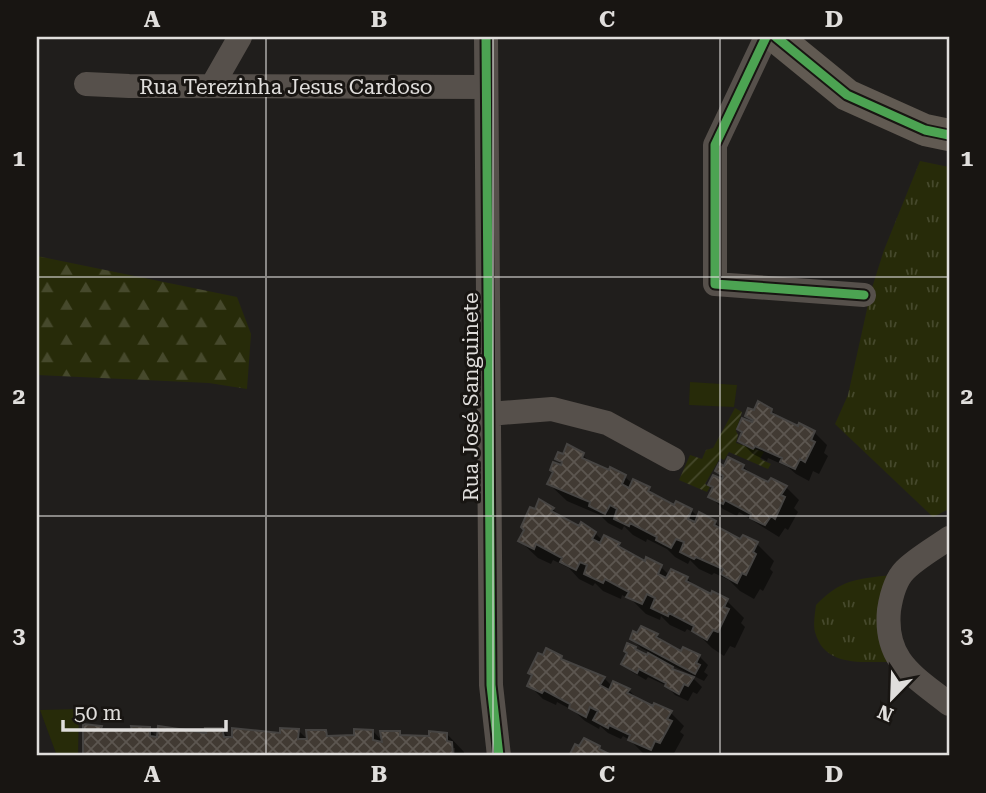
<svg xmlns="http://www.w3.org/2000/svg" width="986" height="793" font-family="'Roboto Serif',serif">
  <defs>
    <pattern id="grass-tufts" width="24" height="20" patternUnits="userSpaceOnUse" patternTransform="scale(1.75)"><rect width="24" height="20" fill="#272b09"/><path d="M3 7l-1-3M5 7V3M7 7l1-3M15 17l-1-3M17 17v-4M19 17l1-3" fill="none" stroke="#46492c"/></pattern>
    <pattern id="forest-firs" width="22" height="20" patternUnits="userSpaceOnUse" patternTransform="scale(1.75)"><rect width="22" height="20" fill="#272b09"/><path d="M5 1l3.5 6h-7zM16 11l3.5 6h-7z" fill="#46492c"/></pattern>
    <pattern id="garden-furrows" width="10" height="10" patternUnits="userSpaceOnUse" patternTransform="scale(1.75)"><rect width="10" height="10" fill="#272b09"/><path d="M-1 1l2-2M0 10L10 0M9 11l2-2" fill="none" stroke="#46492c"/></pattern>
    <pattern id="building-cross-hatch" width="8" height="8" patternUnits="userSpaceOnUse" patternTransform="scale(1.75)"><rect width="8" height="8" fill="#413a33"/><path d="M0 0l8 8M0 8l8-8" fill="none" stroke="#5c5650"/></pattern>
  </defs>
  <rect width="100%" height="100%" fill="#201e1c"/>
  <path fill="url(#grass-tufts)" d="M920 161 949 167V509L933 517 835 424 848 395 871 291 884 250Z
    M892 575 895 662C865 661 825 669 815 632 813 625 815 613 816 605 841 579 857 579 892 575Z"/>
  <path fill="url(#forest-firs)" d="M37 256 237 297 251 334 247 389 209 383 37 375Z"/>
  <path fill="url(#garden-furrows)" d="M735 408 742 412 736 431 738 435 736 443 764 452 760 459 771 464 768 469 729 452 724 460 720 458 705 484 710 487 707 492 679 480 690 455 702 459 706 450 713 448Z"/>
  <path fill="#272b09" d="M690 382 737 385 734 407 689 405Z
    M79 709 78 756H57L40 710Z"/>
  <path fill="#0007" d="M771 410 781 419 814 432 827 445 824 453 828 456 819 474 813 471 809 481 796 474 788 467 768 458 767 461 753 454 740 441 758 427 747 415Z
    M583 455 593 465 625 477 633 484 649 489 658 498 675 507 691 510 699 518 715 522 727 534 741 541 757 544 774 561 770 569 773 572 763 591 760 589 754 599 740 591 729 580 714 573 712 575 699 569 690 560 688 564 675 557 667 549 647 539 646 542 633 535 624 526 622 530 608 523 600 515 567 501 549 484 567 470 557 459Z
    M743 466 752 475 769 484 786 487 799 500 794 508 798 512 788 530 785 528 779 537 739 512 737 516 723 509 710 496 714 488 710 484 729 483 717 471Z
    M539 502 553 509 564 520 595 533 603 541 605 537 646 563 661 567 669 575 687 578 697 589 727 601 744 618 741 623 745 627 735 648 730 646 724 656 712 648 700 636 687 629 685 632 670 625 661 616 660 620 646 614 632 600 622 595 621 599 603 591 595 583 593 586 579 579 569 568 553 560 551 564 538 558 520 541Z
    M657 635 665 644 682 654 699 656 708 665 704 672 708 675 704 681 667 663 677 673 693 678 702 687 697 694 693 692 688 701 675 695 667 686 648 677 646 680 632 672 623 664 647 658 650 653 641 648 632 639Z
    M561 657 568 664 604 678 612 686 629 690 640 702 654 709 655 706 671 713 684 726 680 732 684 735 673 755 668 754 667 756H651L643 753 631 741 623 736 621 739 608 733 600 726 599 729 585 721 574 711 557 702 556 705 543 699 530 686Z
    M85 726 101 727 105 731 134 733 149 729 159 739 207 735 222 730 231 739 282 735 299 731 309 741 325 732 331 737H355L373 731 384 743 399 733 403 737 430 738 447 734 464 752V756H455V748H451V756H84Z"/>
  <path fill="url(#building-cross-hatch)" stroke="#464442" stroke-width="2" d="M758 401 772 409 771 413 798 426 799 423 815 431 811 440 815 442 805 462 800 459 795 469 780 462 782 458 755 446 753 449 738 441 742 432 737 429 742 418 752 422 753 420 745 416 748 408 754 410Z
    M567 444 584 453 582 458 609 470 610 467 626 475 622 484 629 488 633 479 650 487 648 491 674 505 676 501 692 509 688 519 695 522 699 512 716 521 714 525 740 539 743 535 758 542 753 552 756 554 746 575 742 573 737 583 721 574 723 569 696 557 694 559 680 552 684 542 676 539 671 548 656 540 657 537 630 523 629 526 614 519 617 509 610 505 605 514 589 506 590 502 547 484 553 472 550 470 553 462 561 465 562 462 555 459 558 452 563 454Z
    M728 457 744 465 742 469 768 482 771 478 787 486 781 495 785 497 775 519 771 516 765 525 750 518 751 514 725 500 723 504 708 497 713 487 708 485 713 475 722 479 723 476 715 471 719 463 724 466Z
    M539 499 554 508 551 511 579 526 581 522 596 532 592 539 600 543 604 535 620 543 618 546 645 561 646 557 662 565 658 574 666 578 671 569 688 577 686 581 711 594 712 591 728 599 724 607 729 609 718 632 713 630 707 640 692 631 694 626 669 613 668 616 651 608 655 598 647 594 642 604 626 597 629 592 605 579 603 583 584 574 587 565 580 562 576 570 560 562 562 558 536 544 534 549 518 541 524 530 521 527 530 507 535 509Z
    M641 626 658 634 656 637 681 651 683 647 700 655 696 663 700 665 695 674 630 639 633 631 637 633Z
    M627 643 636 647 635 649 647 655 648 653 673 667 672 669 694 677 688 686 684 684 679 694 665 686 666 683 639 669 637 673 621 664 627 653 624 651Z
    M546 648 562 656 561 659 605 677 600 685 609 690 613 681 630 689 627 693 653 706 654 703 672 711 667 719 672 721 660 743 655 741 651 750 628 740 630 735 609 725 608 728 593 720 598 711 590 707 586 717 569 708 570 704 544 690 542 693 527 686 532 675 528 673 538 653 543 655Z
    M83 724 102 726 101 729 132 731 131 726 150 727V736L157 737 158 726 206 733 205 728H222L224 737H232V728L280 733V728L299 729 298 739H307L306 730H326L327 736 354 735V729L373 730V740L382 742 380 731H400V735L429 736V731L447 733V741L452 742 453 756H83Z
    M584 738 600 746 599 749 613 756H569L575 744 579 746Z"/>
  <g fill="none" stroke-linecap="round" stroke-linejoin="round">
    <path stroke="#56504b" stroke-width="24" d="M486 37 491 685 499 756
      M766 37 715 145V284L864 295
      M86 84 129 86 486 87
      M212 86 240 37
      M489 414 552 409 607 423 673 459
      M949 538C935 548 917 558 905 570 895 580 891 597 889 610 884 661 914 676 949 704"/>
    <path stroke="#615a52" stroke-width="32" d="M776 37 847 95 925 130 949 135"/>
    <g stroke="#181512" stroke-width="13">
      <path id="cycleway" d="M486 37 491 685 499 756
        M766 37 715 145V284L864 295
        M776 37 847 95 925 130 949 135"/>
    </g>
    <use href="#cycleway" stroke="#4ca352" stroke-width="9"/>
  </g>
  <path fill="none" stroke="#e0dedc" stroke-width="2" stroke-opacity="0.55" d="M266 37V756M493 37V756M720 37V756M37 277H949M37 516H949"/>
  <g text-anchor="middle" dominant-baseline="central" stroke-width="6" stroke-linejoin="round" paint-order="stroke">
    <g font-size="21" fill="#e0dedc" stroke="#181512">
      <text x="286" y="87">Rua Terezinha Jesus Cardoso</text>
      <text transform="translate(471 397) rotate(-90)">Rua José Sanguinete</text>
    </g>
  </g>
  <rect width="986" height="793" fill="none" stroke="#181512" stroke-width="77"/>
  <g transform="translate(892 698) rotate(203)" stroke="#181512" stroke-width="5" paint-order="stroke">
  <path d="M0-5L12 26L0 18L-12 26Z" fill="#e0dedc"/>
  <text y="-10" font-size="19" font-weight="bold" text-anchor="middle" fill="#e0dedc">N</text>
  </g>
  <path d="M63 720v10h163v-10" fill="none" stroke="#e0dedc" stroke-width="3.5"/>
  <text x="74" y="720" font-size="21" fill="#e0dedc" stroke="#181512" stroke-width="5" paint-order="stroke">50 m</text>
  <rect x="38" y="38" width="910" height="716" fill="none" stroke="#e0dedc" stroke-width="2.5"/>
  <g font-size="23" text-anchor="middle" font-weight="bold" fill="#e0dedc">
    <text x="152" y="27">A</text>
    <text x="379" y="27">B</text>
    <text x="607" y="27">C</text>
    <text x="834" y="27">D</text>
    <text x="19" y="166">1</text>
    <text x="967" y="166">1</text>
    <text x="19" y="404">2</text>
    <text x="967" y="404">2</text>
    <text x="19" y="643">3</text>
    <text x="967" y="643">3</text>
    <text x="152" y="782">A</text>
    <text x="379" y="782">B</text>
    <text x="607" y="782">C</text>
    <text x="834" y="782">D</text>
  </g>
</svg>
